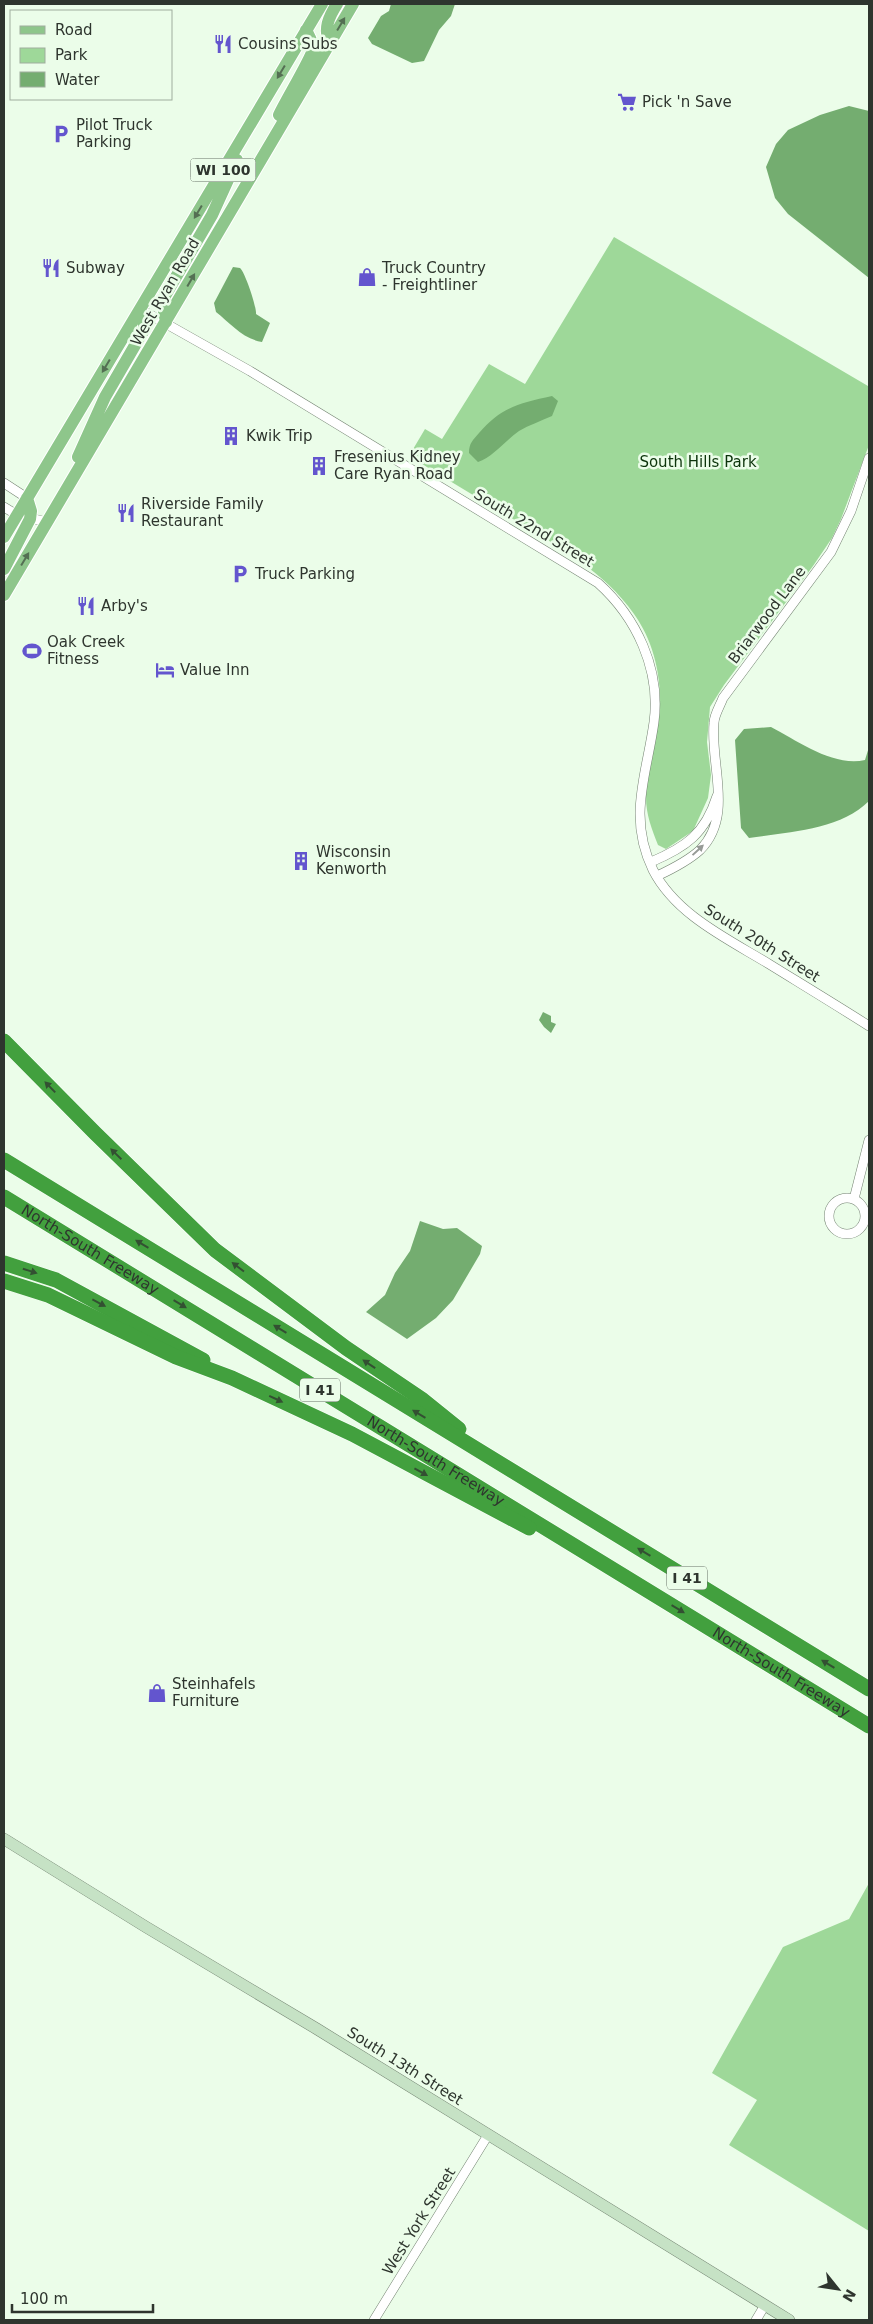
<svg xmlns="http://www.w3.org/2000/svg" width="873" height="2324" font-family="'DejaVu Sans',sans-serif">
  <rect width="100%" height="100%" fill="#ebfde9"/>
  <path fill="#9ed899" d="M614 237 868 386 869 445 841 519 832 538 813 566 724 685 710 707 707 742 711 775 708 798 693 831 666 849 658 845C652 830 646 814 646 798 644 765 661 733 660 700 660 670 652 639 634 614 605 572 556 545 513 519 478 498 443 477 409 456L425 429 442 439 489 364 525 384Z
    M869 1883V2231L729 2145 757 2100 712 2073 783 1947 849 1919Z"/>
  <path fill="#74ad70" d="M391 4H455L451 16 439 30 424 61 412 63 372 44 368 38 381 16 389 11Z
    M849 106 869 111V278L788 214 775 198 766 167 776 144 788 130 820 115Z
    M233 267 240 268C245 272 257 308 256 314L270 323 262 342C243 339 230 323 216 312L214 303Z
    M552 396 558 401 552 416C541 421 529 425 519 431 505 441 493 457 478 462L469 453C469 443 473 440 479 433 501 407 520 403 552 396Z
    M771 727C798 741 833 767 865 760L869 747V801C840 830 788 832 749 838L741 828 735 740 744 729Z
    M543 1012 551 1016V1022L556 1024 551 1033 544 1027 539 1020Z
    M420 1221 443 1229 457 1228 482 1246 480 1254 453 1300 436 1318 407 1339 366 1312 385 1295 395 1273 410 1251Z"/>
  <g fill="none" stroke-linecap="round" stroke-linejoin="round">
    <g stroke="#748372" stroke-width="10">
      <path id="street" d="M140 309 250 371 598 583C636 617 661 669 654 722 647 774 627 817 653 870 676 915 728 939 769 964 803 985 836 1005 869 1026
        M4 483 27 498
        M4 507 17 515 47 522
        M651 862C686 847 705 834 717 796
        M657 876C672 869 688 861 700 850 734 816 710 765 714 723 714 715 720 706 723 698L831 552 851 511 869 458
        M829 1216a18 18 0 1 1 36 0a18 18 0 1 1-36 0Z
        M854 1199 869 1140
        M374 2320 488 2135
        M756 2320 765 2305"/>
    </g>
    <g stroke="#748372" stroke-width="12">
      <path id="secondary" d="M4 1839 146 1927 317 2029 789 2320"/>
    </g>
    <g stroke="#fff" stroke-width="14">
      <path id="primary" d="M329 44C324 28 328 18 337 4
        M279 115C285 102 312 57 313 49 313 42 309 36 306 30
        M166 322 162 301 212 215 237 160
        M78 457 105 397 145 328 140 309
        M4 537 322 4
        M4 569 30 519 31 511 27 498
        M4 595 353 4"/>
    </g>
    <g stroke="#fff" stroke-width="16">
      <g id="highway">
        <path d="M4 1041 95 1133 215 1250 346 1348 423 1400 459 1429"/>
        <path d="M4 1160 869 1689"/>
        <path id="s1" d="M4 1197 869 1726"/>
        <path d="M4 1263 56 1280 203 1360"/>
        <path d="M4 1281 48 1295 176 1357 232 1378 352 1434 529 1528"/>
      </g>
    </g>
    <use href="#street" stroke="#fff" stroke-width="9"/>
    <use href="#secondary" stroke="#c6e2c5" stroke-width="11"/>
    <use href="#primary" stroke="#8ec68b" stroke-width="12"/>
    <use href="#highway" stroke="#42a03e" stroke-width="15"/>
  </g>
  <defs><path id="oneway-solid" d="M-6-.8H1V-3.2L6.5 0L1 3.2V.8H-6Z" transform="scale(1.25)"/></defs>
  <g fill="#546f53">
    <use href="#oneway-solid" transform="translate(341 24) rotate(-59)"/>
    <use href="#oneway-solid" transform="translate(281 72) rotate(121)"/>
    <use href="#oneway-solid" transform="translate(198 212) rotate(121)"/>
    <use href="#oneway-solid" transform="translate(191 280) rotate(-60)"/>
    <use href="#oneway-solid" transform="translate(106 366) rotate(121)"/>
    <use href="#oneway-solid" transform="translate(25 559) rotate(-59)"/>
  </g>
  <use fill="#969a96" href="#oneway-solid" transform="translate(698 850) rotate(-43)"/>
  <g fill="#335032">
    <use href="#oneway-solid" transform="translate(50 1087) rotate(-134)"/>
    <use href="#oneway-solid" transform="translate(116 1154) rotate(-136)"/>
    <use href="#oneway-solid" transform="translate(142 1244) rotate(-149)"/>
    <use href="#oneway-solid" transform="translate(238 1267) rotate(-143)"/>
    <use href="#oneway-solid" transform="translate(30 1271) rotate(18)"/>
    <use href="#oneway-solid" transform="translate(99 1303) rotate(28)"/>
    <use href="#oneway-solid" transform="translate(180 1304) rotate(31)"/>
    <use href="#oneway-solid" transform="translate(280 1329) rotate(-149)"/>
    <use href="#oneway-solid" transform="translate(369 1364) rotate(-146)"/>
    <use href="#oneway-solid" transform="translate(276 1399) rotate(25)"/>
    <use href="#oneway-solid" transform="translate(419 1414) rotate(-149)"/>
    <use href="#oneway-solid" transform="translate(421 1472) rotate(29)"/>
    <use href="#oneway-solid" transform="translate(644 1552) rotate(-149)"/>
    <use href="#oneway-solid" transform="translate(678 1609) rotate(31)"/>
    <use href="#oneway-solid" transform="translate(828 1664) rotate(-149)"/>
  </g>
  <defs>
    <g id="restaurant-bare" transform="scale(1.5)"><path d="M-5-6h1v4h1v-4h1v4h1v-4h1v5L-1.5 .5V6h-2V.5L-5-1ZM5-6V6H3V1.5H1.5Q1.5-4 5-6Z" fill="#6355ce" stroke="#ebfde9" stroke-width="2.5" paint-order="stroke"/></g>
    <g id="supermarket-bare" transform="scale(1.5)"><path d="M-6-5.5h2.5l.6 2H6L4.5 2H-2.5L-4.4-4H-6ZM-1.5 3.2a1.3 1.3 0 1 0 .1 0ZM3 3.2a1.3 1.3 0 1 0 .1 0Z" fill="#6355ce" stroke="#ebfde9" stroke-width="2.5" paint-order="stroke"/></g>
    <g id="parking-bare" transform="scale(1.5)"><path d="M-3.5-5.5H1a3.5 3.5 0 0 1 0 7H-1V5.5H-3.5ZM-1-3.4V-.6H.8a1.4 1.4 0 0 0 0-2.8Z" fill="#6355ce" stroke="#ebfde9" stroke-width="2.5" paint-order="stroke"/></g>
    <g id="shop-bare" transform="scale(1.5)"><path d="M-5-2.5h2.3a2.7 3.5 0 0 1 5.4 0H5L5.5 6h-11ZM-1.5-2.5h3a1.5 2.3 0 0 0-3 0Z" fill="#6355ce" stroke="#ebfde9" stroke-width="2.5" paint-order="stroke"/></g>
    <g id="building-bare" transform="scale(1.5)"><path d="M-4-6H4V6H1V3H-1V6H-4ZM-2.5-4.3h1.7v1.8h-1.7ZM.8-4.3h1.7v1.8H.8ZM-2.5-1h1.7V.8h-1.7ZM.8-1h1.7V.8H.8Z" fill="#6355ce" stroke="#ebfde9" stroke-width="2.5" paint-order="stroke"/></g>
    <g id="stadium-bare" transform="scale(1.5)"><path d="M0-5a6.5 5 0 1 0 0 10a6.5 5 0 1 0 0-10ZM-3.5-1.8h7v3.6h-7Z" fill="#6355ce" stroke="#ebfde9" stroke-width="2.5" paint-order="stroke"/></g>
    <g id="hotel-bare" transform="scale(1.5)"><path d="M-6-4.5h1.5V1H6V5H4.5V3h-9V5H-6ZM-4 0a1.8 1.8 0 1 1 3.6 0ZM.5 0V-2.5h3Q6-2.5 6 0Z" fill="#6355ce" stroke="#ebfde9" stroke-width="2.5" paint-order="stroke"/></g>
  </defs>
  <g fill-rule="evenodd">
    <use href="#restaurant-bare" x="223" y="44"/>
    <use href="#supermarket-bare" x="627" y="102"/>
    <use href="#parking-bare" x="61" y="134"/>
    <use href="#restaurant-bare" x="51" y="268"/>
    <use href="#shop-bare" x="367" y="277"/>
    <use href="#building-bare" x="231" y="436"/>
    <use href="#building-bare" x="319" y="466"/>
    <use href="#restaurant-bare" x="126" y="513"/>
    <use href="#parking-bare" x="240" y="574"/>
    <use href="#restaurant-bare" x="86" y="606"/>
    <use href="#stadium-bare" x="32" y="651"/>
    <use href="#hotel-bare" x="165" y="670"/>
    <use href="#building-bare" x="301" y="861"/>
    <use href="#shop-bare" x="157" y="1693"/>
  </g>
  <g text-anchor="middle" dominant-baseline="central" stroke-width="5" stroke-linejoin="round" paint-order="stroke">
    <g fill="#ebfde9" stroke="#677166" stroke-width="1">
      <rect x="190.5" y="158.5" width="65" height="23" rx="4"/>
      <rect x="300" y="1378.5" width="40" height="23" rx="4"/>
      <rect x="667" y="1566.5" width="40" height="23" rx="4"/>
    </g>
    <g font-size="14" font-weight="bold" fill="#2e352e">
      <text x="223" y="170">WI 100</text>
      <text x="320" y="1390">I 41</text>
      <text x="687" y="1578">I 41</text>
    </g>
    <g font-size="15" fill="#2e352e" stroke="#ebfde9" text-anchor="start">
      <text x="238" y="44">Cousins Subs</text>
      <text x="642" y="102">Pick 'n Save</text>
      <text x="76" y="125">Pilot Truck<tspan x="76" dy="17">Parking</tspan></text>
      <text x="66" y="268">Subway</text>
      <text x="382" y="268">Truck Country<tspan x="382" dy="17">- Freightliner</tspan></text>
      <text x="246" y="436">Kwik Trip</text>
      <text x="334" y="457">Fresenius Kidney<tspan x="334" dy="17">Care Ryan Road</tspan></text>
      <text x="141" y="504">Riverside Family<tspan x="141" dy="17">Restaurant</tspan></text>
      <text x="255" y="574">Truck Parking</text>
      <text x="101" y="606">Arby's</text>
      <text x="47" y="642">Oak Creek<tspan x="47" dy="17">Fitness</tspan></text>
      <text x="180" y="670">Value Inn</text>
      <text x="316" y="852">Wisconsin<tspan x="316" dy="17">Kenworth</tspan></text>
      <text x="172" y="1684">Steinhafels<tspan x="172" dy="17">Furniture</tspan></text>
    </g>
    <g font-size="15" fill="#2e352e" stroke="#ebfde9">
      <text transform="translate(165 292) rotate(-60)">West Ryan Road</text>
      <text transform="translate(534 528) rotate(31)">South 22nd Street</text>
      <text transform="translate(767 615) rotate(-53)">Briarwood Lane</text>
      <text transform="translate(762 943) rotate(32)">South 20th Street</text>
      <text stroke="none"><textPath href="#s1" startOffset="101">North-South Freeway</textPath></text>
      <text stroke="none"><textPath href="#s1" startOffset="506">North-South Freeway</textPath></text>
      <text stroke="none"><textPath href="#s1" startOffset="911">North-South Freeway</textPath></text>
      <text transform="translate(405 2066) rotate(32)">South 13th Street</text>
      <text transform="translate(419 2221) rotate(-58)">West York Street</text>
    </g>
    <g font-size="15" fill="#0c340b" stroke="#ebfde9">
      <text x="698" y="462">South Hills Park</text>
    </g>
  </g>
  <rect width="873" height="2324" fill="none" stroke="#2e352e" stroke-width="10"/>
  <rect x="10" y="10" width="162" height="90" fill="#ebfde9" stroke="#9fad9e"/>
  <rect x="20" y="26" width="25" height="8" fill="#8ec68b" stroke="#9fad9e"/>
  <text x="55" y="35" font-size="15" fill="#2e352e">Road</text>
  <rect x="20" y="48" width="25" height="15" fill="#9ed899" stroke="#9fad9e"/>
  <text x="55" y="60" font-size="15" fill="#2e352e">Park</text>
  <rect x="20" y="72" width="25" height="15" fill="#74ad70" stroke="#9fad9e"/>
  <text x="55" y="85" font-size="15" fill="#2e352e">Water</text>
  <g transform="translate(838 2289) rotate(120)" stroke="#ebfde9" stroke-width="4" paint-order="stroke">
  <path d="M0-4L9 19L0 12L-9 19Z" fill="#2e352e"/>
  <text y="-8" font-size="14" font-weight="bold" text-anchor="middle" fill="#2e352e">N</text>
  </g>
  <path d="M12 2304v8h141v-8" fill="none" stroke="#2e352e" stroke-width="2.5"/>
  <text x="20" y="2304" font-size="15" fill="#2e352e" stroke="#ebfde9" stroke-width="4" paint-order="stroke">100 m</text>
</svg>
